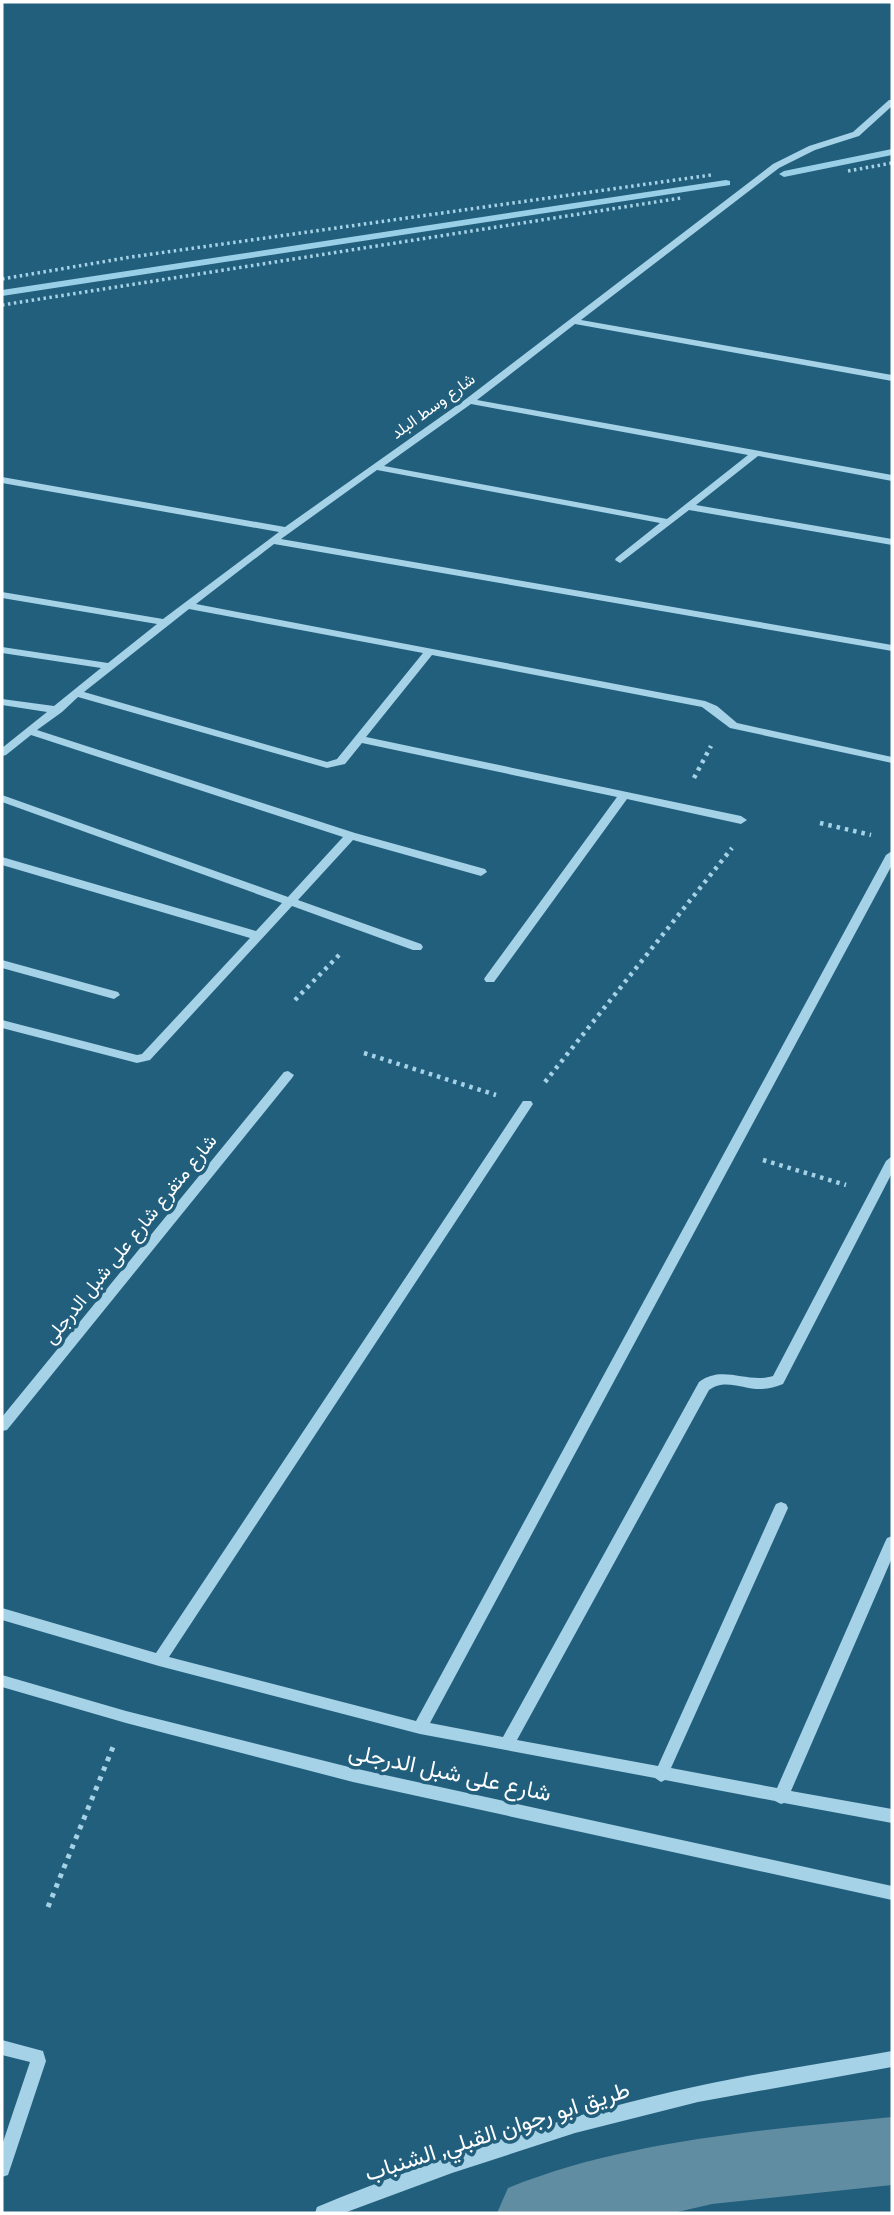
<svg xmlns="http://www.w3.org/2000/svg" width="894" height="2215" font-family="'Fira Sans Condensed',Vazirmatn,sans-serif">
  <rect width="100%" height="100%" fill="#225f7d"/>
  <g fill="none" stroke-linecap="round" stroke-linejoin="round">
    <path fill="#99d0e7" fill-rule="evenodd" d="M892 149V155L784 177 779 174 784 171Z
      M726 180 730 181V185L2 296V290Z"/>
    <path fill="#618da2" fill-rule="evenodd" d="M892 2117V2185L712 2204 673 2213H497L508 2188C626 2140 765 2130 892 2117Z"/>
    <path stroke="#a5d2e6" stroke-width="3.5" stroke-dasharray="2.5 3.5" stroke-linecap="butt" d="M848 171 892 163
      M2 279 131 257 711 175
      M2 305 681 198"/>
    <path stroke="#a5d2e6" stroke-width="4.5" stroke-dasharray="3.5 5" stroke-linecap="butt" d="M694 778 711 746
      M820 823 871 835
      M295 1000 341 953
      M364 1053 496 1095
      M545 1082 732 848
      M763 1160 846 1185"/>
    <path stroke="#a5d2e6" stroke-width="5" stroke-dasharray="4.5 6" stroke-linecap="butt" d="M48 1907 113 1747"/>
    <path fill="#a5d2e6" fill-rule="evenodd" d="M889 100H892V106L859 136 815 150 779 168 581 320 892 375V381L575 324 477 400 892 475V481L758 456 696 505 892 539V545L689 510 620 563 615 560 616 558 660 523 377 470 281 539 892 645V651L274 544 196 604 705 701 717 706 737 723 892 757V763L730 728 702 707 432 655 366 737 741 816 747 820 741 824 627 799 494 982H486L484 979 486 976 617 797 362 743 345 764 327 768 78 697 62 712 37 730 355 833 485 869 487 872 481 876 353 840 298 900 421 944 423 947 421 950H413L292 906 150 1060 137 1063 2 1028V1020L137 1055 142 1054 250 938 2 865V857L256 931 282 903 2 802V795L288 897 343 837 31 735 6 755 2 756V748L47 712 2 705V699L54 706 101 668 2 653V647L108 663 157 624 2 598V592L163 619 279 532 2 483V477L285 527 466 399 773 164 809 146 853 132ZM471 404 748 455 667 519 384 466ZM189 609 423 653 337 759 327 762 84 692Z
      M892 851V865L430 1723 503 1737 699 1382C722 1364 748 1384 773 1376L886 1161 892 1156V1173L783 1384C775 1387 768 1389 760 1389 743 1389 724 1378 709 1390L517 1740 658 1766 774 1508 776 1504 781 1502 786 1504 788 1508 671 1768 777 1788 885 1542 887 1538 892 1536V1558L791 1791 892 1809V1823L784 1803 781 1804 775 1801 665 1780 661 1782 655 1778 420 1734 159 1666 2 1620V1608L156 1653 523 1101H531L533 1104 531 1107 169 1657 416 1721 886 855Z
      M2 960 118 992 120 995 114 999 2 968Z
      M288 1071 294 1075 292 1078 7 1430 2 1431V1417L284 1072Z
      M2 1675 126 1711 353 1768 892 1886V1900L353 1782 126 1723 2 1687Z
      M2 2040 43 2051 46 2061 8 2175 2 2177V2145L30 2062 2 2055Z
      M892 2051V2067L698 2102 575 2133 452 2173 344 2213H315L317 2207C440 2157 568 2114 698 2086 762 2072 827 2063 892 2051Z"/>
  </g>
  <g text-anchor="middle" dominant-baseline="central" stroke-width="7" stroke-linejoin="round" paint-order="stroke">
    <g font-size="16" fill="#fff" stroke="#225f7d">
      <text transform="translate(433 406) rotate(-36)">شارع وسط البلد</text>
    </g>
    <g font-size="19" fill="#fff" stroke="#225f7d">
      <text transform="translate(130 1239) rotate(-51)">شارع متفرع شارع على شبل الدرجلى</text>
    </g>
    <g font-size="23" fill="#fff" stroke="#225f7d">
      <text transform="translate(450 1772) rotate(12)">شارع على شبل الدرجلى</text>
      <text transform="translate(497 2131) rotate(-18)">طريق ابو رجوان القبلي, الشنباب</text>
    </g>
  </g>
  <rect width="894" height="2215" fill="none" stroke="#ffffff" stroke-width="7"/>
</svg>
